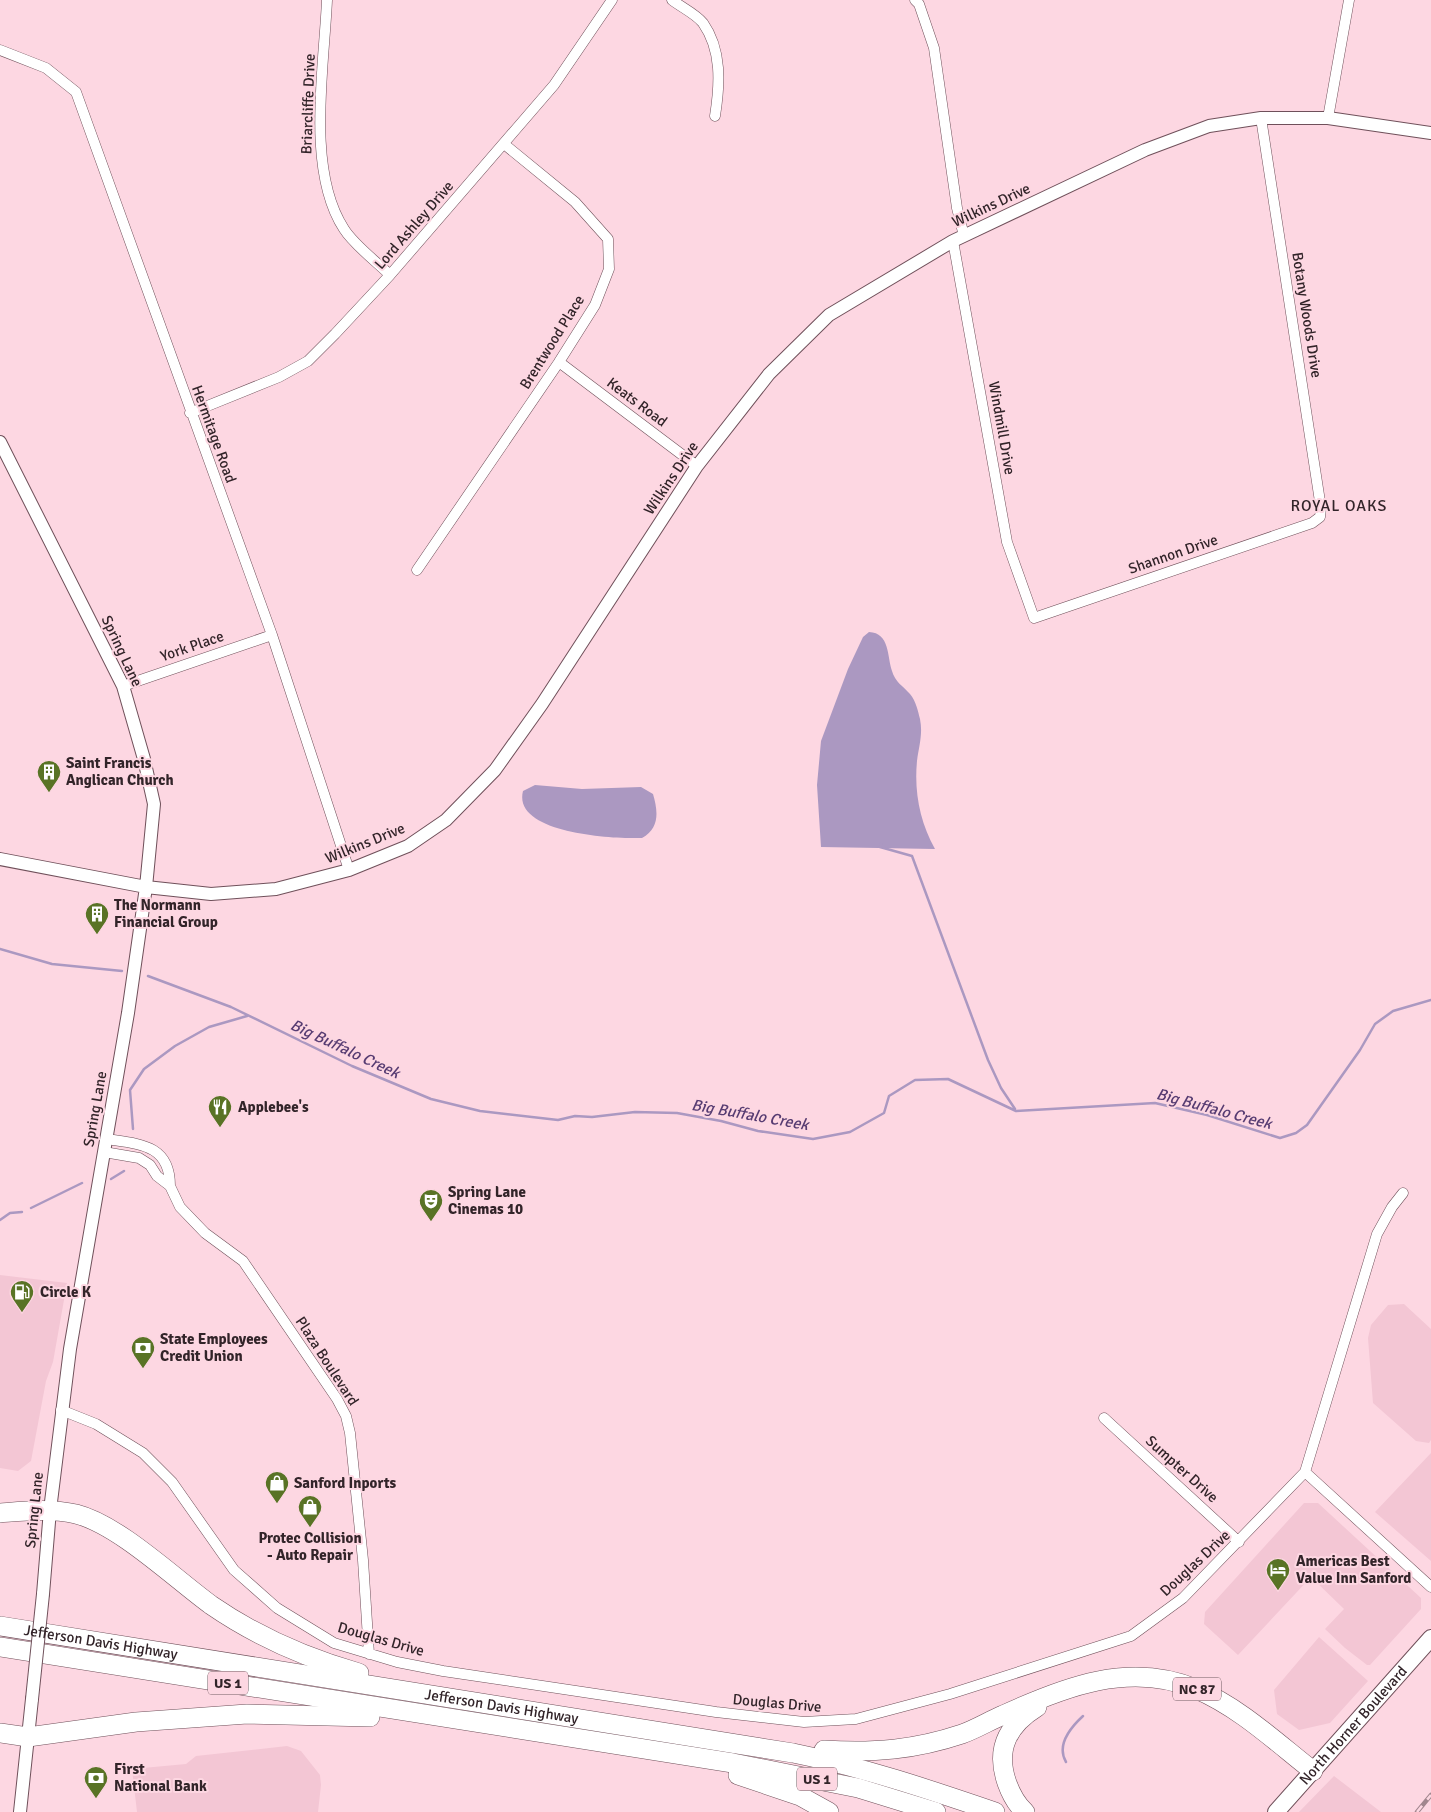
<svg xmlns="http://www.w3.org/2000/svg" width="1431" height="1812" font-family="Signika,sans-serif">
  <rect width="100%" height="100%" fill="#fdd7e2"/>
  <path fill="#f3c6d4" d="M0 1275 67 1283 53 1362 46 1381 31 1461 18 1471 0 1468Z
    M1404 1304 1431 1329V1440L1429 1443 1416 1441 1373 1403 1368 1338 1371 1325 1388 1305Z
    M1431 1453V1561L1375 1512Z
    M1304 1503H1318L1421 1598V1609L1370 1665H1367L1345 1648 1325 1629 1344 1609 1311 1577 1238 1655 1204 1624 1205 1612Z
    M1319 1637 1368 1681 1330 1723 1299 1730 1277 1714 1274 1690Z
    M287 1746 301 1751 320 1775 321 1785 318 1812H137L132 1769 186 1764 196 1756Z
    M1334 1776 1381 1812H1299Z"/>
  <path fill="#ab98c1" d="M869 632C890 633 887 656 892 671 895 682 903 686 910 694 916 701 918 711 920 719 923 734 919 746 917 761 914 792 920 822 935 849L821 847 817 785 821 741 848 669 863 637Z
    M535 785 582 789 641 787 653 794C658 811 660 828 642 838 616 839 512 834 523 791Z"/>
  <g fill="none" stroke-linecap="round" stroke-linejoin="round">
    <path stroke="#ab98c1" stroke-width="2.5" d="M881 844 880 847 912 856 988 1060 1001 1088 1015 1109
      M0 949 52 964 122 971
      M148 976 231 1007 352 1066 431 1099 480 1111 558 1120 575 1116 592 1117 635 1112 677 1113 721 1121 758 1131 813 1139 850 1132 884 1113 889 1096 915 1080 948 1079 1016 1111 1155 1103 1207 1115 1280 1138 1296 1133 1307 1125 1360 1050 1375 1024 1393 1011 1431 1000
      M133 1129 130 1090 144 1069 175 1046 209 1027 247 1016
      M111 1179 124 1171
      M31 1208 82 1183
      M0 1220 10 1213 22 1212
      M1066 1762C1056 1745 1070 1728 1083 1716"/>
    <g stroke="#6f505a" stroke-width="11">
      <path id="minor" d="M327 0C324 68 306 171 344 229 354 245 377 262 390 275
        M672 0C681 7 696 14 703 23 722 50 720 84 715 116
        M915 0 919 4 934 48 957 208 964 236
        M0 50 46 68 76 92 272 635 349 870
        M1328 118 1349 0
        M953 241 1007 542 1034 618 1312 523 1320 517 1321 508 1261 118
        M559 362 697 466
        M190 413 279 377 308 361 335 334 390 275 554 85 612 0
        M417 570 559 362 595 305 609 269 608 239 575 202 504 144
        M123 686 272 635
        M106 1139C139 1144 170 1144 170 1186
        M104 1152 139 1158 150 1165 157 1176 170 1186 180 1207 205 1233 243 1261 337 1399 346 1416 350 1433 363 1560 369 1654
        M61 1410 96 1424 143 1453 172 1482 234 1570 277 1608 334 1643 397 1662 443 1671 716 1712 804 1722 856 1719 950 1694 1131 1636 1183 1598 1305 1472 1377 1234 1392 1207 1403 1193
        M1104 1418 1239 1542
        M1305 1472 1431 1587"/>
    </g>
    <g stroke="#6f505a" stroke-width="14">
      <path id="tertiary" d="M0 442 123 686 144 759 154 804 146 887 128 1013 70 1349 50 1510 43 1594
        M0 859 146 887 211 894 276 889 349 870 408 846 446 820 495 770 542 704 697 466 769 374 829 315 953 241 1145 150 1209 126 1261 118H1328L1431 133
        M20 1812 32 1699"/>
    </g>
    <g stroke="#6f505a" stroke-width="18">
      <g id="primary">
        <path id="s1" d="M1276 1812 1431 1638"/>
      </g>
    </g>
    <g stroke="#6f505a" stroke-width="20">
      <g id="motorway">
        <path d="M0 1513C25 1511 50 1508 76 1514 119 1525 174 1578 211 1605 256 1636 306 1658 359 1673"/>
        <path id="s2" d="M0 1626 793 1753C862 1767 928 1789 995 1812"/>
        <path d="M0 1647 733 1763 858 1788 936 1812"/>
        <path d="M0 1733 28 1737 136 1722 247 1714 370 1717"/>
        <path d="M824 1750C874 1753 914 1750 962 1734 976 1729 989 1721 1003 1715 1064 1687 1130 1661 1196 1689 1239 1707 1276 1742 1313 1771"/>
        <path d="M738 1775 800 1796 829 1812"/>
        <path d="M1025 1812C1016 1804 1011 1794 1007 1783 995 1749 1008 1725 1037 1707"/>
      </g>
    </g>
    <use href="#minor" stroke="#fff" stroke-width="10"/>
    <use href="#tertiary" stroke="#fff" stroke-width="12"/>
    <use href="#primary" stroke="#fff" stroke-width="16"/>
    <use href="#motorway" stroke="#fff" stroke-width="19"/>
    <g stroke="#a1868e" stroke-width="4.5">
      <path id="rail" d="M1417 1812 1431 1795"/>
    </g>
    <use href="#rail" stroke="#fdd7e2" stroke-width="2.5" stroke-dasharray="8" stroke-linecap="butt"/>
    <g stroke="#6f505a" stroke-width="14" stroke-linecap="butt">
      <path id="tertiary-bridge" d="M32 1699 43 1594"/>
    </g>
    <use href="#tertiary-bridge" stroke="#fff" stroke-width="12"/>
  </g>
  <defs>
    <g id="building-pin" transform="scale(1.25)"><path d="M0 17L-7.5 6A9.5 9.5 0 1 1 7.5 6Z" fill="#597325" stroke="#fdd7e2"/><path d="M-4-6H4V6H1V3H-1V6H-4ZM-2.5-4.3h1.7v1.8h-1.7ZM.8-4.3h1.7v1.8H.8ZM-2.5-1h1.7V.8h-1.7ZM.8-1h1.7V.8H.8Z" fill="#fff"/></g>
    <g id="restaurant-pin" transform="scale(1.25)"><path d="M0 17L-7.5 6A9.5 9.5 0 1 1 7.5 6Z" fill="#597325" stroke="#fdd7e2"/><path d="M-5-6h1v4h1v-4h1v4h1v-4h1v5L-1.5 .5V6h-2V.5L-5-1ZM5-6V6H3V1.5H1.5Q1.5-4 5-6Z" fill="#fff"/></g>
    <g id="theatre-pin" transform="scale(1.25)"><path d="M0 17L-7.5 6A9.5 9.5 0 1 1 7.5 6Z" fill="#597325" stroke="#fdd7e2"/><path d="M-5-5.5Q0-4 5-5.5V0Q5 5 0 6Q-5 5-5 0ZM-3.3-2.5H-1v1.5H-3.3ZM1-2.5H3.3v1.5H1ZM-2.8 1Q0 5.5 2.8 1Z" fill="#fff"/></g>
    <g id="fuel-pin" transform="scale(1.25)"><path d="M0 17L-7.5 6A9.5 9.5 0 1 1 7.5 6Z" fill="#597325" stroke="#fdd7e2"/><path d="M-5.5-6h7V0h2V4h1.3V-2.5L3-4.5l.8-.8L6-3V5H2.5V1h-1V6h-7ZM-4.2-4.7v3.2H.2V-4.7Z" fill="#fff"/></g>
    <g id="bank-pin" transform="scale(1.25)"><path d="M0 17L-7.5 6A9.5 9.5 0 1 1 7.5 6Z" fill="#597325" stroke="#fdd7e2"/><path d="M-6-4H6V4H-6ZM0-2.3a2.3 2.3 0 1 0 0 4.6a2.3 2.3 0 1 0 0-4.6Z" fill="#fff"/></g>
    <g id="shop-pin" transform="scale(1.25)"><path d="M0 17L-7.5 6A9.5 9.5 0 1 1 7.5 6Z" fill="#597325" stroke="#fdd7e2"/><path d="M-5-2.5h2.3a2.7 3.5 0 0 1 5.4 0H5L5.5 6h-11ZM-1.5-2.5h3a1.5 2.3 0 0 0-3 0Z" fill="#fff"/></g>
    <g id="hotel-pin" transform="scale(1.25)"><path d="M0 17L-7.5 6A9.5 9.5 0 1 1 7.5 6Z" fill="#597325" stroke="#fdd7e2"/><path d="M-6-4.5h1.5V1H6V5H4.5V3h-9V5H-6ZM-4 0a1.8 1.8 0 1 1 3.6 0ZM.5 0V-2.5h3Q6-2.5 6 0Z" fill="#fff"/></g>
  </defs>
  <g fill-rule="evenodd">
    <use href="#building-pin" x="49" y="772"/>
    <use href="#building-pin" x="97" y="914"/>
    <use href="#restaurant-pin" x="220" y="1107"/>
    <use href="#theatre-pin" x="431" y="1201"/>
    <use href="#fuel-pin" x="22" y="1292"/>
    <use href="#bank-pin" x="143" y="1348"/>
    <use href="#shop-pin" x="277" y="1483"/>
    <use href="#shop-pin" x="310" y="1507"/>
    <use href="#hotel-pin" x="1278" y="1570"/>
    <use href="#bank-pin" x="96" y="1778"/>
  </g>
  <g text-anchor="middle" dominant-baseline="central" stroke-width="4" stroke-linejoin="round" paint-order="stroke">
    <g fill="#fdd7e2" stroke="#6f5a60" stroke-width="1">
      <rect x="208" y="1671.5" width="40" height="23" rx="4"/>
      <rect x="1173" y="1677.5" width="48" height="23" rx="4"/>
      <rect x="797" y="1767.5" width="40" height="23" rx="4"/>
    </g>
    <g font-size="14" font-weight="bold" fill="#322429">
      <text x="228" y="1683">US 1</text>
      <text x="1197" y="1689">NC 87</text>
      <text x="817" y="1779">US 1</text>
    </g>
    <g font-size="15" fill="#322429" stroke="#fdd7e2">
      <text transform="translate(308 104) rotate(-88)">Briarcliffe Drive</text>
      <text transform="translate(991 205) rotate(-25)">Wilkins Drive</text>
      <text transform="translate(414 225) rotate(-49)">Lord Ashley Drive</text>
      <text transform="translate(1307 315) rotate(81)">Botany Woods Drive</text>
      <text transform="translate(552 342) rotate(-58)">Brentwood Place</text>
      <text transform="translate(637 402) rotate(37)">Keats Road</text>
      <text transform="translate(1002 428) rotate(80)">Windmill Drive</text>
      <text transform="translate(214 434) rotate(70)">Hermitage Road</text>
      <text transform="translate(671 478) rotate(-56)">Wilkins Drive</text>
      <text transform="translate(1173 554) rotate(-19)">Shannon Drive</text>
      <text transform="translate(192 646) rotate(-19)">York Place</text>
      <text transform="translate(122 651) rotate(65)">Spring Lane</text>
      <text transform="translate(365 843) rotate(-22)">Wilkins Drive</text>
      <text transform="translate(95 1109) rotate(-80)">Spring Lane</text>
      <text transform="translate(327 1361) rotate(57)">Plaza Boulevard</text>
      <text transform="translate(1182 1469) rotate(42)">Sumpter Drive</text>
      <text transform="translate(34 1510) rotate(-84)">Spring Lane</text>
      <text transform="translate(1195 1563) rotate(-43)">Douglas Drive</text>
      <text transform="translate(381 1639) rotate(16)">Douglas Drive</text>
      <text stroke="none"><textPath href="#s2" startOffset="102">Jefferson Davis Highway</textPath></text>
      <text transform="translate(777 1703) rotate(5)">Douglas Drive</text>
      <text stroke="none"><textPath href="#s2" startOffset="508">Jefferson Davis Highway</textPath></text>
      <text stroke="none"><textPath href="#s1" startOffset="116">North Horner Boulevard</textPath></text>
    </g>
    <g font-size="15" font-weight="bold" fill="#322429" stroke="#fdd7e2" text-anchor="start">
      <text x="66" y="763">Saint Francis<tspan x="66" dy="17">Anglican Church</tspan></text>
      <text x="114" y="905">The Normann<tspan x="114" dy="17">Financial Group</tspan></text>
      <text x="238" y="1107">Applebee's</text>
      <text x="448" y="1192">Spring Lane<tspan x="448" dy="17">Cinemas 10</tspan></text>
      <text x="40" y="1292">Circle K</text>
      <text x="160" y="1339">State Employees<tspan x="160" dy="17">Credit Union</tspan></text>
      <text x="294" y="1483">Sanford Inports</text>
      <text x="310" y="1538" text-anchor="middle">Protec Collision<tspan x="310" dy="17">- Auto Repair</tspan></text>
      <text x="1296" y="1561">Americas Best<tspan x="1296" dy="17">Value Inn Sanford</tspan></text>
      <text x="114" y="1769">First<tspan x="114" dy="17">National Bank</tspan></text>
    </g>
    <g font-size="16" letter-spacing="1" fill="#322429" stroke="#fdd7e2">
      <text x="1339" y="506">ROYAL OAKS</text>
    </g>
    <g font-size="16" font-style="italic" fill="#573c72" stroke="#fdd7e2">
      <text transform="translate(345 1049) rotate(25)">Big Buffalo Creek</text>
      <text transform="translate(1214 1109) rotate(15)">Big Buffalo Creek</text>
      <text transform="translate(750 1115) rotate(10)">Big Buffalo Creek</text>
    </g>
  </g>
</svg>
